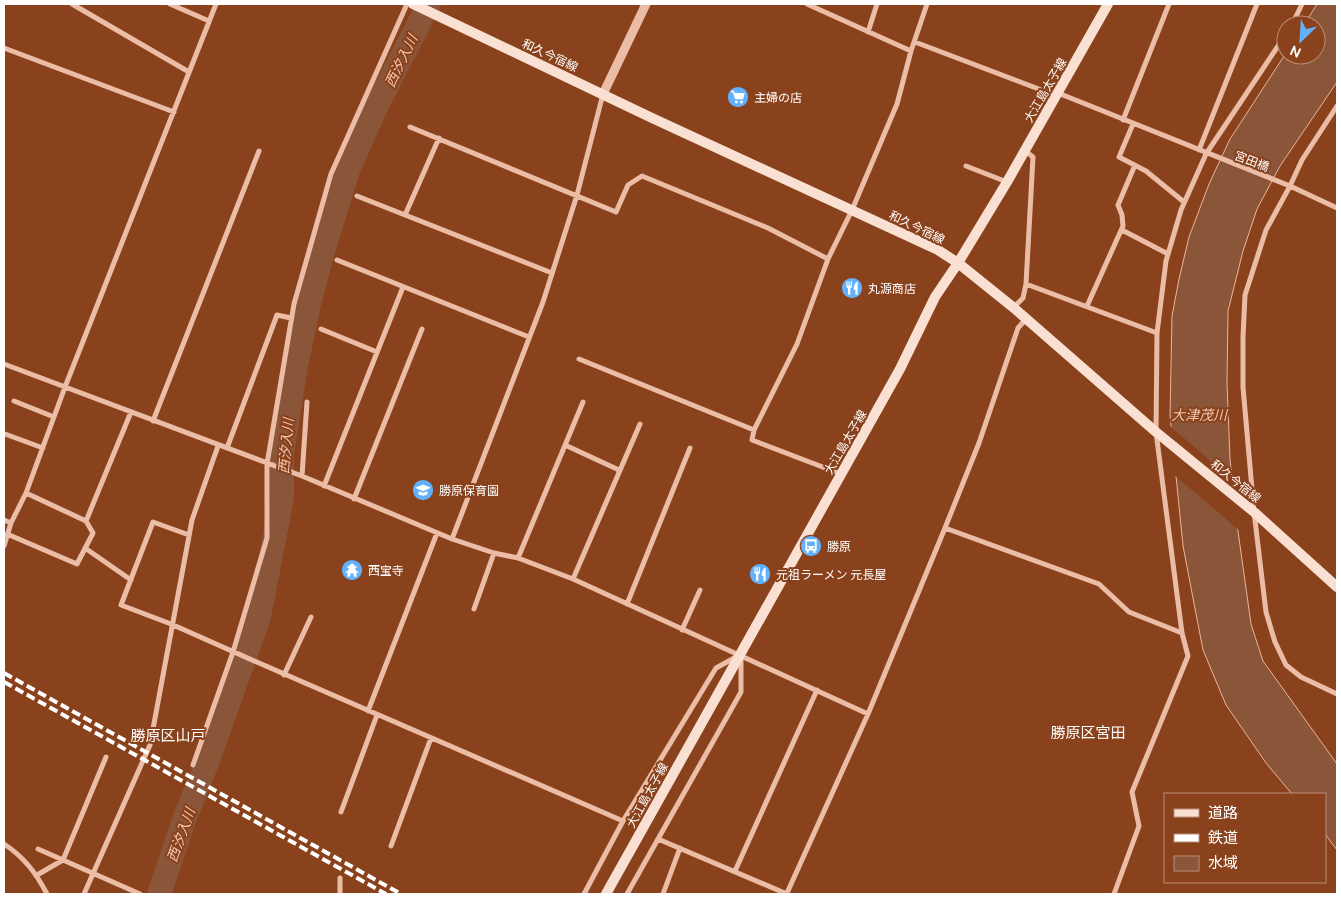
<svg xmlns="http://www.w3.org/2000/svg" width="1341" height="898" font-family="Ubuntu,'Noto Sans JP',sans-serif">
  <rect width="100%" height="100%" fill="#8a421c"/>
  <path fill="#8a5538" stroke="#eeb499" d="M1317 4H1337V82L1280 166 1257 209 1243 251 1228 311 1227 383 1230 459 1236 517 1251 624 1263 661 1337 764V850L1325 834V794H1292L1266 763 1226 705 1203 650 1183 546 1170 416 1172 316 1179 279 1189 237 1209 184 1230 139 1286 53V55H1316V25H1304Z"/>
  <path fill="#8a421c" d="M1169 425 1235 482 1240 531 1173 474Z"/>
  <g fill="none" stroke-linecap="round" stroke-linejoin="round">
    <path stroke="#8a5538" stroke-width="24" d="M159 894 184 820 207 763 259 617 282 498V454L296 366 309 304 322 255 348 170 376 107 429 4"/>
    <path stroke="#ecbda6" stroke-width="5" d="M72 4 189 72
      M170 4 209 21
      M807 4 911 51
      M1292 25 1302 4
      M868 32 877 4
      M915 42 1057 96
      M4 48 174 112
      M1058 93 1290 186 1337 208
      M1337 106 1302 160 1290 186 1266 230 1245 295 1243 337V387L1254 512 1266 612 1275 642 1286 665 1301 677 1337 694
      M1123 120 1169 4
      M1133 124 1119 157 1146 171 1184 202
      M410 127 616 212 628 185 642 176 768 228 828 259
      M1199 150 1257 4
      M966 166 1007 182
      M357 196 552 273
      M405 215 439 138
      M1122 230 1168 254
      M337 260 529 337
      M1026 284 1157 333
      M1087 306 1123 226 1122 215 1118 205 1135 165
      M1014 307 1023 298 1026 284 1033 157 1024 150
      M321 329 377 352
      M579 359 754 430
      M4 364 302 476 452 539 494 553 518 558 573 579 868 714
      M14 401 54 417
      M153 421 259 151
      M5 434 43 448
      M565 445 619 470
      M227 448 277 315 291 318
      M841 474 752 440 754 430 797 344 828 259 852 210 897 104 911 51 927 4
      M302 476 307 402
      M324 486 403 287
      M354 499 422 329
      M4 520 11 523
      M86 521 131 412
      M945 528 1099 584 1129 612 1182 633
      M7 534 77 564 93 533 86 521 26 493
      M189 535 153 522 121 605 171 624 259 663 623 821
      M452 539 543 302 577 195 603 94
      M4 546 11 523 26 493 65 387 216 4
      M85 548 131 580
      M518 558 583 402
      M573 579 640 424
      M627 604 690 448
      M474 609 494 553
      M682 630 700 590
      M284 675 311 617
      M368 711 437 533
      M193 765 233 652 267 538V464L294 304 331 174 407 4
      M341 812 377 715
      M658 839 787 894
      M4 844C24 857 36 873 47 894
      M391 846 431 738
      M38 849 140 894
      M735 871 817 690
      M37 875 63 860 106 757
      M340 878V894
      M787 893 868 714 945 528 979 443 1018 328 1026 319
      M84 894 150 745 192 520 218 446
      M584 894 623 821 716 668 736 657
      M627 894 741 692V658
      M663 894 680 848
      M1114 894 1139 826 1132 792 1188 656 1182 633 1156 432 1157 333 1166 261 1181 210 1206 154 1286 34"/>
    <path stroke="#ecbda6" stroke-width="9" d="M603 94 646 4"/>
    <path stroke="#f9e0d2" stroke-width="10" d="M413 4 652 118 938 250 958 263 1014 308 1156 432 1254 512 1337 587
      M606 894 900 369 935 297 958 263 1007 182 1108 4"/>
    <path stroke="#fff" stroke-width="4" stroke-dasharray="9 4" stroke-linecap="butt" d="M4 673 401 894
      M4 682 386 894"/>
  </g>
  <defs>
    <g id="supermarket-disc" transform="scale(1.125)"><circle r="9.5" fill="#63b1fd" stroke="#8a421c"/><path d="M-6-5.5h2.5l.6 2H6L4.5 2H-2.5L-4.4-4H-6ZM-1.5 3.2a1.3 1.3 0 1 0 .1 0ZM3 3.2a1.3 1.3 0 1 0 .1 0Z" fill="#fff"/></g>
    <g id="restaurant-disc" transform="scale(1.125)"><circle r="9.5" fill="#63b1fd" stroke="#8a421c"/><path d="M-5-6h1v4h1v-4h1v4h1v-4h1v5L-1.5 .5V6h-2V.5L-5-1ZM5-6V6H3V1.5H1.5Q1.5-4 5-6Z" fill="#fff"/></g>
    <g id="school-disc" transform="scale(1.125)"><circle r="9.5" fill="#63b1fd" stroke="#8a421c"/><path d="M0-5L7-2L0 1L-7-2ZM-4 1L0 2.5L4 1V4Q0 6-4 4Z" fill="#fff"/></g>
    <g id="bus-disc" transform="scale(1.125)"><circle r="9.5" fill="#63b1fd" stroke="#8a421c"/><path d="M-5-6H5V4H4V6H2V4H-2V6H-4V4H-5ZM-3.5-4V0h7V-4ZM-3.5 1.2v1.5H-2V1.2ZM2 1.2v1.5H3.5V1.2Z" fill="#fff"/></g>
    <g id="temple-disc" transform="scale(1.125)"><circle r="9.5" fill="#63b1fd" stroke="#8a421c"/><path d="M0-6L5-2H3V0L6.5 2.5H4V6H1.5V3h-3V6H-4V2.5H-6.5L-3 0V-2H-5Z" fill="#fff"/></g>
  </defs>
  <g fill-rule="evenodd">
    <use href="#supermarket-disc" x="738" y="97"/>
    <use href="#restaurant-disc" x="852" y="288"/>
    <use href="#school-disc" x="423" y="490"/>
    <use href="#bus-disc" x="811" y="546"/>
    <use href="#temple-disc" x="352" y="570"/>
    <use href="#restaurant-disc" x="760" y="574"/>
  </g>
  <g text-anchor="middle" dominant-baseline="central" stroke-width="4" stroke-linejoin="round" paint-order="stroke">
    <g font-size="12" fill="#fff" stroke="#8a421c">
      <text transform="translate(550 55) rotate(25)">和久今宿線</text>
      <text transform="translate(1045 90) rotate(-60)">大江島太子線</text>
      <text transform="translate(1252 161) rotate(21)">宮田橋</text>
      <text transform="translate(917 227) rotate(26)">和久今宿線</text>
      <text transform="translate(845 442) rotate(-60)">大江島太子線</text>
      <text transform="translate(1236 481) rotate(39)">和久今宿線</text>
      <text transform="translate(647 795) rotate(-61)">大江島太子線</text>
    </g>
    <g font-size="12" fill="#fff" stroke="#8a421c" text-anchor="start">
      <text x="754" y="97">主婦の店</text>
      <text x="868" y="288">丸源商店</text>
      <text x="439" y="490">勝原保育園</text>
      <text x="827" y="546">勝原</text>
      <text x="368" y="570">西宝寺</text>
      <text x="776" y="574">元祖ラーメン 元長屋</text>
    </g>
    <g font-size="14" font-style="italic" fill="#f4c7b2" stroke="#8a421c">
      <text transform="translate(401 61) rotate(-64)">西汐入川</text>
      <text x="1199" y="415">大津茂川</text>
      <text transform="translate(286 446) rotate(-85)">西汐入川</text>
      <text transform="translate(181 835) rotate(-70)">西汐入川</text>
    </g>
    <g font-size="15" fill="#fff" stroke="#8a421c">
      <text x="1088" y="732">勝原区宮田</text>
      <text x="168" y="735">勝原区山戸</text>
    </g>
  </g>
  <rect width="1341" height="898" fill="none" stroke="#ffffff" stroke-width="10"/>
  <rect x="1164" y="793" width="162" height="90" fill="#8a421c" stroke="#b98e77"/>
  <rect x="1174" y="809" width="25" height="8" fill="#f9e0d2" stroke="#b98e77"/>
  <text x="1208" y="818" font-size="15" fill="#ffffff">道路</text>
  <rect x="1174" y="834" width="25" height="8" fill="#ffffff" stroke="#b98e77"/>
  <text x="1208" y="843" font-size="15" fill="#ffffff">鉄道</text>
  <rect x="1174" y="856" width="25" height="15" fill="#8a5538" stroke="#b98e77"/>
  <text x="1208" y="868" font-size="15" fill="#ffffff">水域</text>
  <g transform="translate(1301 40) rotate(205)"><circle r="24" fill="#8a421c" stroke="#b98e77"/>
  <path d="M0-4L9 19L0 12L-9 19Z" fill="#63b1fd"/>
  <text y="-8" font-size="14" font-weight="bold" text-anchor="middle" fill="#ffffff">N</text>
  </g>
</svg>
